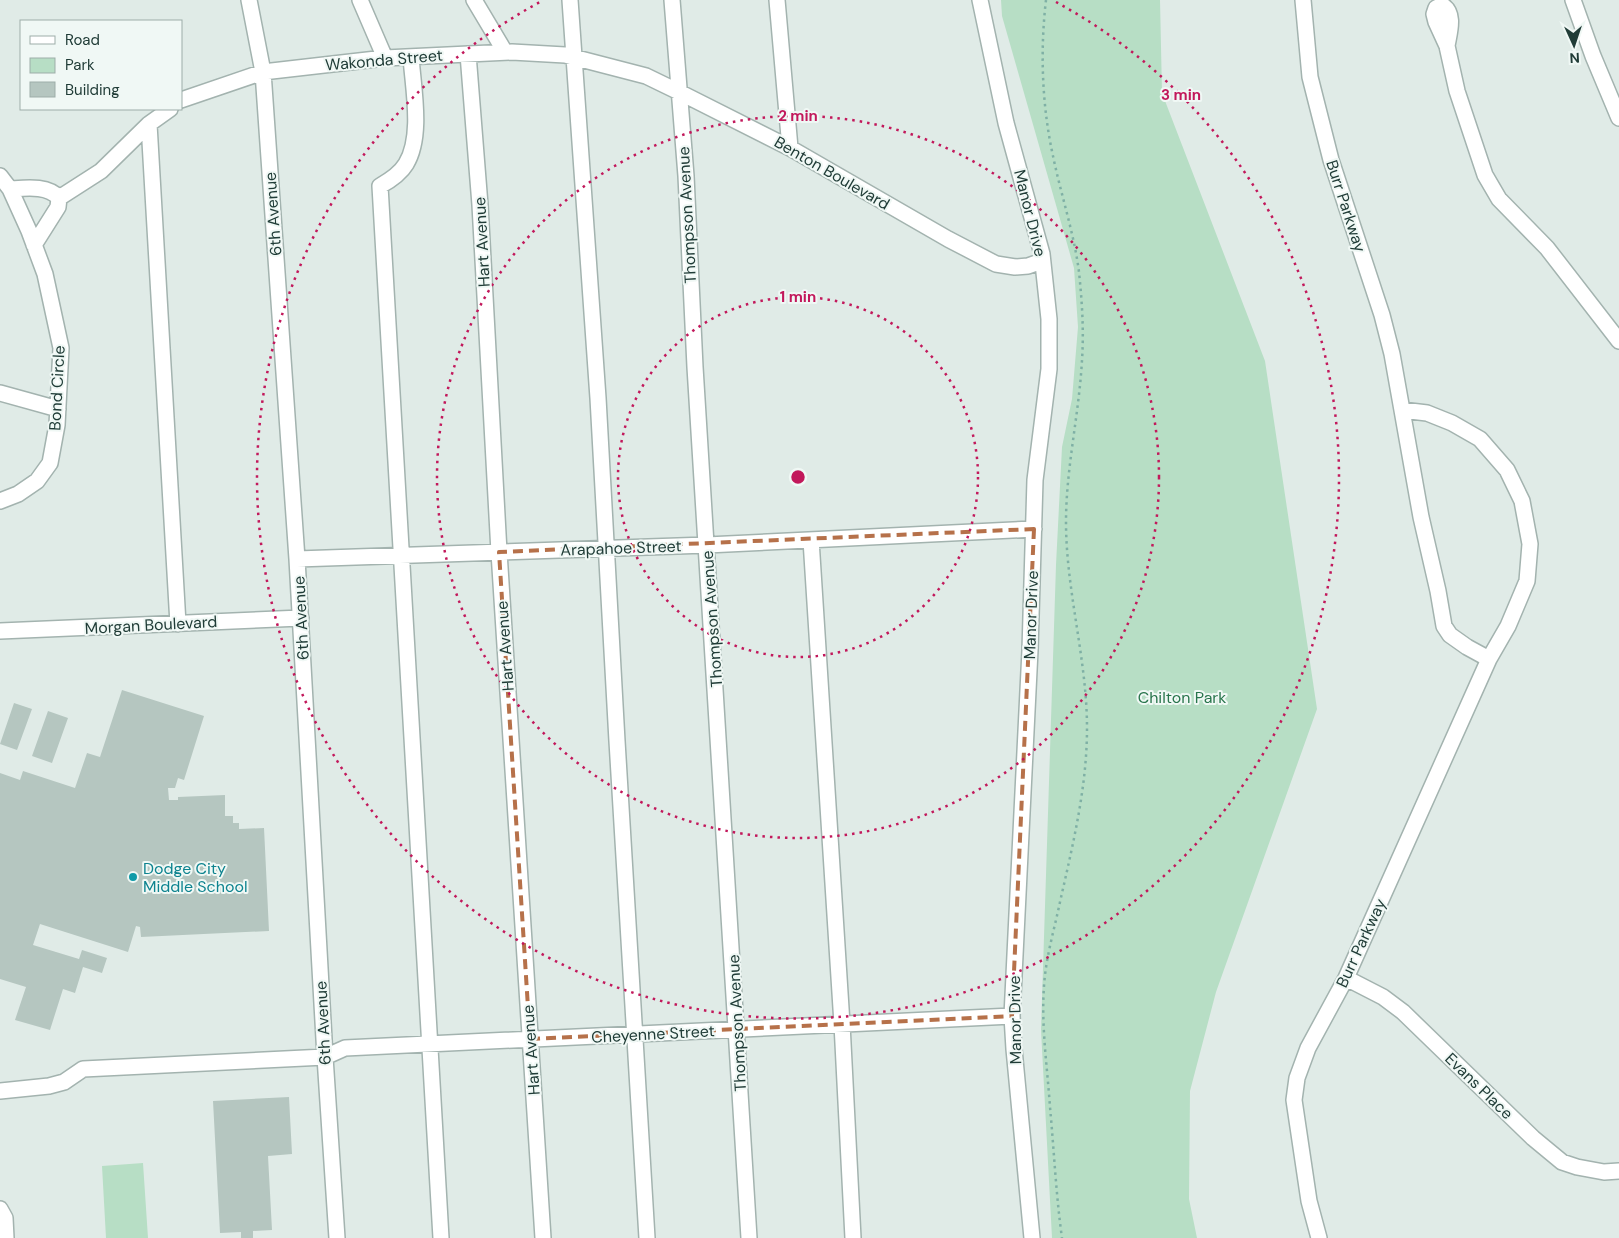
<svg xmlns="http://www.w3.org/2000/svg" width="1619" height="1238" font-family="'DM Sans',sans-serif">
  <rect width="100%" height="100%" fill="#e0ebe7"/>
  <path fill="#b7dec5" d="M1001 0H1160L1162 93 1265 361 1317 709 1216 992 1190 1091 1189 1199 1197 1238H1052L1041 1030 1056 565 1062 447 1072 399 1078 327 1074 268 1002 16Z
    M143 1163 148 1238H106L102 1166Z"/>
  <path fill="#b5c6c0" d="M122 690 204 716 184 780 178 778 175 788H168L169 800H178V797L225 795V816H233V823H239V829L264 828 269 931 141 937 140 927 136 926 128 952 40 924 33 945 79 959 82 950 107 958 102 973 83 967 75 993 63 989 50 1030 15 1020 26 987 0 979V773L20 780 23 771 75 788 87 753 100 757Z
    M14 703 32 709 17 750 0 744Z
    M48 711 68 718 52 763 32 756Z
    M289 1097 292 1154 268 1156 272 1230 253 1231V1238H241V1232L220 1233 213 1101Z"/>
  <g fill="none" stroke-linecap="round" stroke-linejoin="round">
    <g stroke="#a3b3af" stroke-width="18">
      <path id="minor" d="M249 0 263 72 297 559 325 1057 337 1238
        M360 0 385 58
        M474 0 505 52
        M570 0 598 398 617 741 647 1238
        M672 0 686 176 695 367 749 1238
        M777 0 790 148
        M980 0 1006 123 1042 254 1049 319V369L1035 480 1030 650 1012 1016 1014 1049 1032 1238
        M1303 0 1310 77 1331 160 1382 315 1392 354 1421 517 1438 591 1444 626 1450 635 1467 647 1489 659
        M1573 0 1593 56 1619 118
        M1447 46C1449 33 1456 13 1442 5L1436 8 1434 14 1436 22 1447 46 1457 91 1485 175 1499 199 1547 248 1619 341
        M468 54 480 205 499 552 543 1238
        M411 57C413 88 423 136 406 164 400 174 389 181 380 186L441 1238
        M181 100 263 72 385 58 512 52 565 55 646 76 679 92 790 148 948 239 996 264 1015 267 1028 266 1042 261
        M149 124 178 624
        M0 176 10 189 29 231 45 274 61 348 57 425 50 463 37 481 18 494 0 501
        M10 189C26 188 48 185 59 198L58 207 34 245
        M59 198 101 171 149 124 170 109
        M0 393 58 409
        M811 540 842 1024 853 1238
        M297 559 707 545 1034 529
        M0 631 301 618
        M1346 978 1383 997 1403 1012 1533 1138 1562 1162 1577 1167 1604 1172 1619 1171
        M0 1091 49 1086 64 1082 83 1069 325 1057 345 1048 1012 1016
        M0 1209 5 1218 6 1238
        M1319 1238 1309 1201 1294 1100 1297 1078 1308 1048 1346 978 1489 659 1508 626 1527 581 1530 544 1522 501 1507 470 1480 439 1452 423 1427 413 1402 410"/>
    </g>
    <path stroke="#7fb0a5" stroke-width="2.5" stroke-dasharray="2.5 4" stroke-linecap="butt" d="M1046 0C1040 51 1042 106 1053 156 1061 195 1074 233 1079 272 1082 301 1084 331 1082 360 1079 415 1066 468 1066 522 1066 591 1087 659 1087 728 1087 787 1073 844 1060 902 1055 926 1048 950 1045 975 1040 1019 1047 1063 1050 1107 1054 1150 1056 1195 1062 1238"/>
    <use href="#minor" stroke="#fff" stroke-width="15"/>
  </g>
  <path fill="none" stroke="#b6714a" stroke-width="4" stroke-dasharray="10 6" stroke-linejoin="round" d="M1034 529 1012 1016 530 1039 499 552Z"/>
  <g fill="none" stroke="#c2185b" stroke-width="2.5" stroke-dasharray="2.5 5">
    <circle cx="798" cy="477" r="180"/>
    <circle cx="798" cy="477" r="361"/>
    <path d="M1056 2A541 541 0 1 1 540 2"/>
  </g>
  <circle fill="#0f9aa8" stroke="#f0f8f5" stroke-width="2" cx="133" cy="877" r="5"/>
  <g text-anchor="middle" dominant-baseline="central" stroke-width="4" stroke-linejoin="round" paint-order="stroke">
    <g font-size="16" fill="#203c37" stroke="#f0f8f5">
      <text transform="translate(384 60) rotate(-5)">Wakonda Street</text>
      <text transform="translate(832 173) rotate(30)">Benton Boulevard</text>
      <text transform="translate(1346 206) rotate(72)">Burr Parkway</text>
      <text transform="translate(1030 213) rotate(76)">Manor Drive</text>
      <text transform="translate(273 214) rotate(-94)">6th Avenue</text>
      <text transform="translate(687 215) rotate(-93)">Thompson Avenue</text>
      <text transform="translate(482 242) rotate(-93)">Hart Avenue</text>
      <text transform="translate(57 388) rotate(-87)">Bond Circle</text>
      <text transform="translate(621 548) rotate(-2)">Arapahoe Street</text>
      <text transform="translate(1031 615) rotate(-88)">Manor Drive</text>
      <text transform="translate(301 618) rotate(-93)">6th Avenue</text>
      <text transform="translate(712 619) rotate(-94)">Thompson Avenue</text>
      <text transform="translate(151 625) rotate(-3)">Morgan Boulevard</text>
      <text transform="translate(505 646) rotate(-94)">Hart Avenue</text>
      <text transform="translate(1361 943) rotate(-65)">Burr Parkway</text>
      <text transform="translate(1015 1020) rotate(-91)">Manor Drive</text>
      <text transform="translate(323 1023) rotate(-93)">6th Avenue</text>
      <text transform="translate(737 1023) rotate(-93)">Thompson Avenue</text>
      <text transform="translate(653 1034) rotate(-3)">Cheyenne Street</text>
      <text transform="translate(531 1050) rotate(-94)">Hart Avenue</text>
      <text transform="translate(1479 1086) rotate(44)">Evans Place</text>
    </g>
    <g font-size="16" fill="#28754c" stroke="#f0f8f5">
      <text x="1182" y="697">Chilton Park</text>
    </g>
    <g font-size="16" fill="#0d838f" stroke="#f0f8f5" text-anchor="start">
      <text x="143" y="868">Dodge City<tspan x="143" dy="18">Middle School</tspan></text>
    </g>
  </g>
  <circle cx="798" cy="477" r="8" fill="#c2185b" stroke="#f0f8f5" stroke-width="2.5"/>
  <g font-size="15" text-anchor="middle" font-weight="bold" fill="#c2185b" stroke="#f0f8f5" stroke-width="4" stroke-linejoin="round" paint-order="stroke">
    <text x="1181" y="100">3 min</text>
    <text x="798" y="121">2 min</text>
    <text x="798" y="302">1 min</text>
  </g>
  <rect x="20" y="20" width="162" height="90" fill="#f0f8f5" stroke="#9dada9"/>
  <rect x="30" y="36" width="25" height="8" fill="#ffffff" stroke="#9dada9"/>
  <text x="65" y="45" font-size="15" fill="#203c37">Road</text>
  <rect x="30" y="58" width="25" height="15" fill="#b7dec5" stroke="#9dada9"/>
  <text x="65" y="70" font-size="15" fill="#203c37">Park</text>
  <rect x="30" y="82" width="25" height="15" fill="#b5c6c0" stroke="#9dada9"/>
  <text x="65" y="95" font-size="15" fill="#203c37">Building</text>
  <g transform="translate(1574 45) rotate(177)" stroke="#f0f8f5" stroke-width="4" paint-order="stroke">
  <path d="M0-4L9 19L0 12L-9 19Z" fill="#203c37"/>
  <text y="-8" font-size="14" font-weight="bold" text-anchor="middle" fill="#203c37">N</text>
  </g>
</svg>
